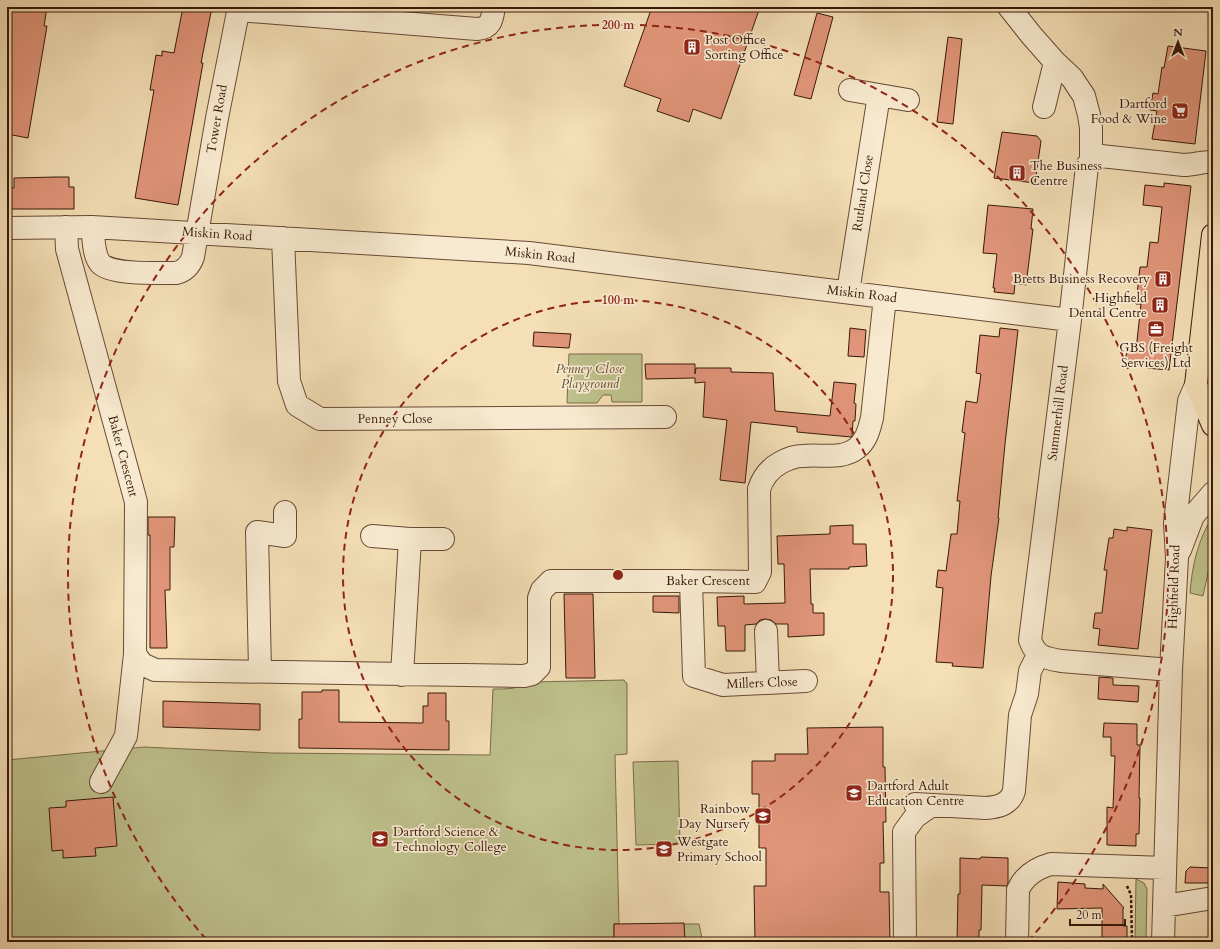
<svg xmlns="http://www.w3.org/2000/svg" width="1220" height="949" font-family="Cardo,serif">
  <rect width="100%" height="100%" fill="#f4dfb6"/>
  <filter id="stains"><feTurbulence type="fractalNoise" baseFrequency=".005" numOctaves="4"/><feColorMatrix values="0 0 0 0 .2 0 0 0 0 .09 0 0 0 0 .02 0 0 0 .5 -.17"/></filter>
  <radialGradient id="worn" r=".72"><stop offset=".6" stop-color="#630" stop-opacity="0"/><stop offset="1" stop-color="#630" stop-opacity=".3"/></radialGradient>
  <path fill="#bec18c" stroke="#7b6c4a" d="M569 354H642V402H612L611 395H603L597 403H567Z
    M1213 516V550L1203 596 1190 593C1192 566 1198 539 1213 516Z
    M624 680 625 682 627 683V754L615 755 619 924H614V942H7V760L144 747 272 753 490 755 493 689C507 689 519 689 532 682Z
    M678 761 680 844 636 845 633 762Z
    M1136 879 1144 883 1147 889 1146 942H1135Z
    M684 924H699L702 938 704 942H685Z"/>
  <path fill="#e1957a" stroke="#381808" d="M11 7H47L44 26H47L28 138 7 134V32Z
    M183 7H212L201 63H203L178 205 135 198 154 90H150L156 55 162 56V51L174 53Z
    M652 7H760L721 119 693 109 689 122 657 111 661 99 624 86Z
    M817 13 833 17 811 99 794 95Z
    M948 37 962 39 953 124 937 122Z
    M1168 46 1206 51 1195 144 1152 139 1157 111 1150 110 1153 93 1158 94 1162 67 1164 68Z
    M1002 132 1037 136 1041 141 1035 183 994 178Z
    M56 177H69V187H74V209H9V188H14V178Z
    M1164 183 1191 186 1169 370 1146 368V365L1125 364 1127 349 1136 350 1141 304H1136L1140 267H1147L1150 242 1158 243 1162 207 1143 205 1145 185 1164 187Z
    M988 205 1033 209 1031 229H1033L1026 285 1015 283 1014 294 994 292 995 288H993L997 254 983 253Z
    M850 328 866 330 864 357 848 356Z
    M1000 328 1018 330 1005 444 998 518H999L991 576 983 668 952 666 953 663 936 662 943 588 936 587 938 570 946 571 951 534H957L960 501H957L965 433 962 432 966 401 977 403 981 374 976 373 980 335 999 337Z
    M534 332 571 334 569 348 533 346Z
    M645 364H695V374L696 368H731V372L773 373 775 411 830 416 834 382 856 384 854 403 856 404 855 421H853L852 436 851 437 797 432V427L751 422 745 483 720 480 727 420 703 417 705 382 695 383V378L646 379Z
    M148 517H175L174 547H170V590H165L167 648H150V535H148Z
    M853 525V544H866L867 566 849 567V569H810L811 604H813V613H824V635L788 637V624H776L771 620 765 619 760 620 756 624 745 625V651H726L725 626H718L717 597 744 596V604L785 603 784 564H778L777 536 830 534V526Z
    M1127 527 1152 530 1138 649 1098 645 1100 629 1093 628 1095 613H1102L1107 570H1104L1109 538H1113L1114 529 1127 531Z
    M564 594H593L595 678H566Z
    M653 596H679V613L653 612Z
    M1099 677 1113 678V685L1139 686 1138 702 1098 699Z
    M322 690H339V722L423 723V706H428V693H446V721H449V750L299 748V719H302V692H322Z
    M163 701 260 704V730L163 727Z
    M1104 723 1137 724V745H1140L1139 798H1140L1139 834H1136V846L1107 845V807L1113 808 1115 756H1111V737H1103Z
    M883 727V767H885L886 822H883L884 863H880V892H889L890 942H755L754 886H766V848H759V794H752V761H775V754H808L807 728Z
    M113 797 117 846 95 848 96 856 63 858V850L52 851 49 808 66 807V801Z
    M981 857 1008 858V883L1007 886 982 885 981 930H979V942H957L958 894H960V858L980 859Z
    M1190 867 1212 868 1211 883H1185L1186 871Z
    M1058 882 1085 884V888L1103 889V884L1124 908H1123V926H1127V942H1102V908L1057 909Z
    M684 923 685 942H614V924Z"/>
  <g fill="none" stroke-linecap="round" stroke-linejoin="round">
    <g stroke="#674a34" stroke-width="24">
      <path id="minor" d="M1009 7 1032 36 1055 62 1072 78 1084 96 1089 115 1091 128V160
        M238 10 477 29C491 28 492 20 494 7
        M850 90 908 100
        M1044 107 1055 62
        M66 227 67 249 136 502 135 654 142 664 155 670 524 676 532 674 539 667V598L542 590 551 581H691L755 582 760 572 759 489C763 477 769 469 780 463 787 459 794 456 803 456 820 454 843 460 857 448 867 440 869 429 872 418L885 297
        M92 227C94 238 93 254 100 263 109 275 161 273 176 273 185 271 190 265 193 257L217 118 239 7
        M7 228 92 227 529 253 1070 320
        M283 238 289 381 297 405 320 419 665 417
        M848 292 879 95
        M372 536 410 539H443
        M1180 550 1193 516 1213 493
        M691 581 694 676 723 685 806 681
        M766 631 768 683
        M1171 670 1061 661C1044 658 1036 657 1030 640L1070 320 1087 166 1091 160 1101 156 1184 165C1194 165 1204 161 1213 162
        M260 671 257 532 285 536V512
        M402 675 410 539
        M101 782 126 736 135 654
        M915 804 986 808C999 807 1010 804 1014 791L1020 715 1027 694 1030 671 1038 655
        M1164 906 1213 898
        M905 942 904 832 915 817 932 805
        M1017 942 1018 890C1024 876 1037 868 1051 864L1165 868
        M1163 942 1171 670 1177 558 1175 523 1189 401 1196 385"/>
    </g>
    <g stroke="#381808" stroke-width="24">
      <path id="major" d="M1213 235 1196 385 1213 425"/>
    </g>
    <path stroke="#381808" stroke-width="2.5" stroke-dasharray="3 2" stroke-linecap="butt" d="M1127 886 1131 895 1132 942"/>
    <use href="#minor" stroke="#f8ead0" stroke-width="22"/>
    <use href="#major" stroke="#f4dfb6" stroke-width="22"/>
  </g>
  <g fill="none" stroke="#8f2418" stroke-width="2" stroke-dasharray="7 5">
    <circle cx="618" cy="575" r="275"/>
    <path d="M206 939A550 550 0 1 1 1030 939"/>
  </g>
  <defs>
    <g id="building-square" transform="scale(0.9)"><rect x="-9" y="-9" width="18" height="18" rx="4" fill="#8f2418" stroke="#f8ead0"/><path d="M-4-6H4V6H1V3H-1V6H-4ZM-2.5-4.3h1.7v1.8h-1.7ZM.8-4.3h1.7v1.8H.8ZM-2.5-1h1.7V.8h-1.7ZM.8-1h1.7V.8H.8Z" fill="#fff"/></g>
    <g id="supermarket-square" transform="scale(0.9)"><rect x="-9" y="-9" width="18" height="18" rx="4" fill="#8f2418" stroke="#f8ead0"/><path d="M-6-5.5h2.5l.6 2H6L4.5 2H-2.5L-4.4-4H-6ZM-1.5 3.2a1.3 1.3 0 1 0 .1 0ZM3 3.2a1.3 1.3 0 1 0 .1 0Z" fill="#fff"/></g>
    <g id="office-square" transform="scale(0.9)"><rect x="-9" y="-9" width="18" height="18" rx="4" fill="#8f2418" stroke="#f8ead0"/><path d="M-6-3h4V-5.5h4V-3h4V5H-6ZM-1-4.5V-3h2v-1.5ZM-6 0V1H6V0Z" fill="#fff"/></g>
    <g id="university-square" transform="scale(0.9)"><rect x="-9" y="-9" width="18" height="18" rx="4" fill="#8f2418" stroke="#f8ead0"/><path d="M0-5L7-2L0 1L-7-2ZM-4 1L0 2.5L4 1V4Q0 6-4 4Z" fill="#fff"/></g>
    <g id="school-square" transform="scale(0.9)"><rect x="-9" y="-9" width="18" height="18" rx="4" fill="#8f2418" stroke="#f8ead0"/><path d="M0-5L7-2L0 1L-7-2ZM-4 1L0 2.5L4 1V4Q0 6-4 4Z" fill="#fff"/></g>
  </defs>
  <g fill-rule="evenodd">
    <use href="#building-square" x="692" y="47"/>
    <use href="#supermarket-square" x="1180" y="111"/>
    <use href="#building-square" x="1017" y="173"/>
    <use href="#building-square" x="1163" y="279"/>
    <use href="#building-square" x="1160" y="305"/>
    <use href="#office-square" x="1156" y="329"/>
    <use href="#university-square" x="854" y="793"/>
    <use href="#school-square" x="763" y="816"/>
    <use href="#school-square" x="380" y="839"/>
    <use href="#school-square" x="664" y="849"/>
  </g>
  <g text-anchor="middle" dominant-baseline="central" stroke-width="3.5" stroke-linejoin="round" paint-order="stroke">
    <g font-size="13" fill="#381808" stroke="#f8ead0" text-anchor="start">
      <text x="705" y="40">Post Office<tspan x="705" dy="15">Sorting Office</tspan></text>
      <text x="1167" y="104" text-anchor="end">Dartford<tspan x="1167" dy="15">Food &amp; Wine</tspan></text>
      <text x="1030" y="166">The Business<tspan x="1030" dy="15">Centre</tspan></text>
      <text x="1150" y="279" text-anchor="end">Bretts Business Recovery</text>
      <text x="1147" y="298" text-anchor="end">Highfield<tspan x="1147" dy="15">Dental Centre</tspan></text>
      <text x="1156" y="348" text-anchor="middle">GBS (Freight<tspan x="1156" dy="15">Services) Ltd</tspan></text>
      <text x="867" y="786">Dartford Adult<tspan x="867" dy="15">Education Centre</tspan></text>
      <text x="750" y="809" text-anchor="end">Rainbow<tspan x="750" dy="15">Day Nursery</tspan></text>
      <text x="393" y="832">Dartford Science &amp;<tspan x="393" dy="15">Technology College</tspan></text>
      <text x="677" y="842">Westgate<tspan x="677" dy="15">Primary School</tspan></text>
    </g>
    <g font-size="13" fill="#381808" stroke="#f8ead0">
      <text transform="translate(217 119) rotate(-80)">Tower Road</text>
      <text transform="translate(863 193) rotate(-81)">Rutland Close</text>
      <text transform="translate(217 234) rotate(4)">Miskin Road</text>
      <text transform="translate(540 255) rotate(6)">Miskin Road</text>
      <text transform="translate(862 294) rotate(7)">Miskin Road</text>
      <text transform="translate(1058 413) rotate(-83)">Summerhill Road</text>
      <text x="395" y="419">Penney Close</text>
      <text transform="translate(123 456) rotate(75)">Baker Crescent</text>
      <text x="708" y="581">Baker Crescent</text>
      <text transform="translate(1174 587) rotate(-88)">Highfield Road</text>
      <text transform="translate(762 683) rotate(-2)">Millers Close</text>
    </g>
    <g font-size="13" font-style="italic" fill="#604b30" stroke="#f8ead0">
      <text x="590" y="369">Penney Close<tspan x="590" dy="15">Playground</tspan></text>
    </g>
  </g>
  <circle cx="618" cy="575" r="6" fill="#8f2418" stroke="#f8ead0" stroke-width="2"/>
  <g font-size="12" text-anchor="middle" font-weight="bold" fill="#8f2418" stroke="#f8ead0" stroke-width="3.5" stroke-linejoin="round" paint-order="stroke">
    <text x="618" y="29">200 m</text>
    <text x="618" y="304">100 m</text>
  </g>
  <rect width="1220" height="949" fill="none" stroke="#f4dfb6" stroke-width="24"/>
  <rect x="8" y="8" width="1204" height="933" fill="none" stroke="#381808" stroke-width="2"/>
  <rect x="12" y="12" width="1196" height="925" fill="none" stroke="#381808"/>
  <g transform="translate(1178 42)" stroke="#f8ead0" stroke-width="3" paint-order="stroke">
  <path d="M0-3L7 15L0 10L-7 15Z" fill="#381808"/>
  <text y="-6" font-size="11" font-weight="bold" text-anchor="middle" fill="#381808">N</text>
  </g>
  <path d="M1070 919v6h55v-6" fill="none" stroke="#381808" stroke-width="2"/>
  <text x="1076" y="919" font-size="12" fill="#381808" stroke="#f8ead0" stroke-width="3" paint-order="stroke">20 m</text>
  <rect width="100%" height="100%" filter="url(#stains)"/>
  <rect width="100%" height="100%" fill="url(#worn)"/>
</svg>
